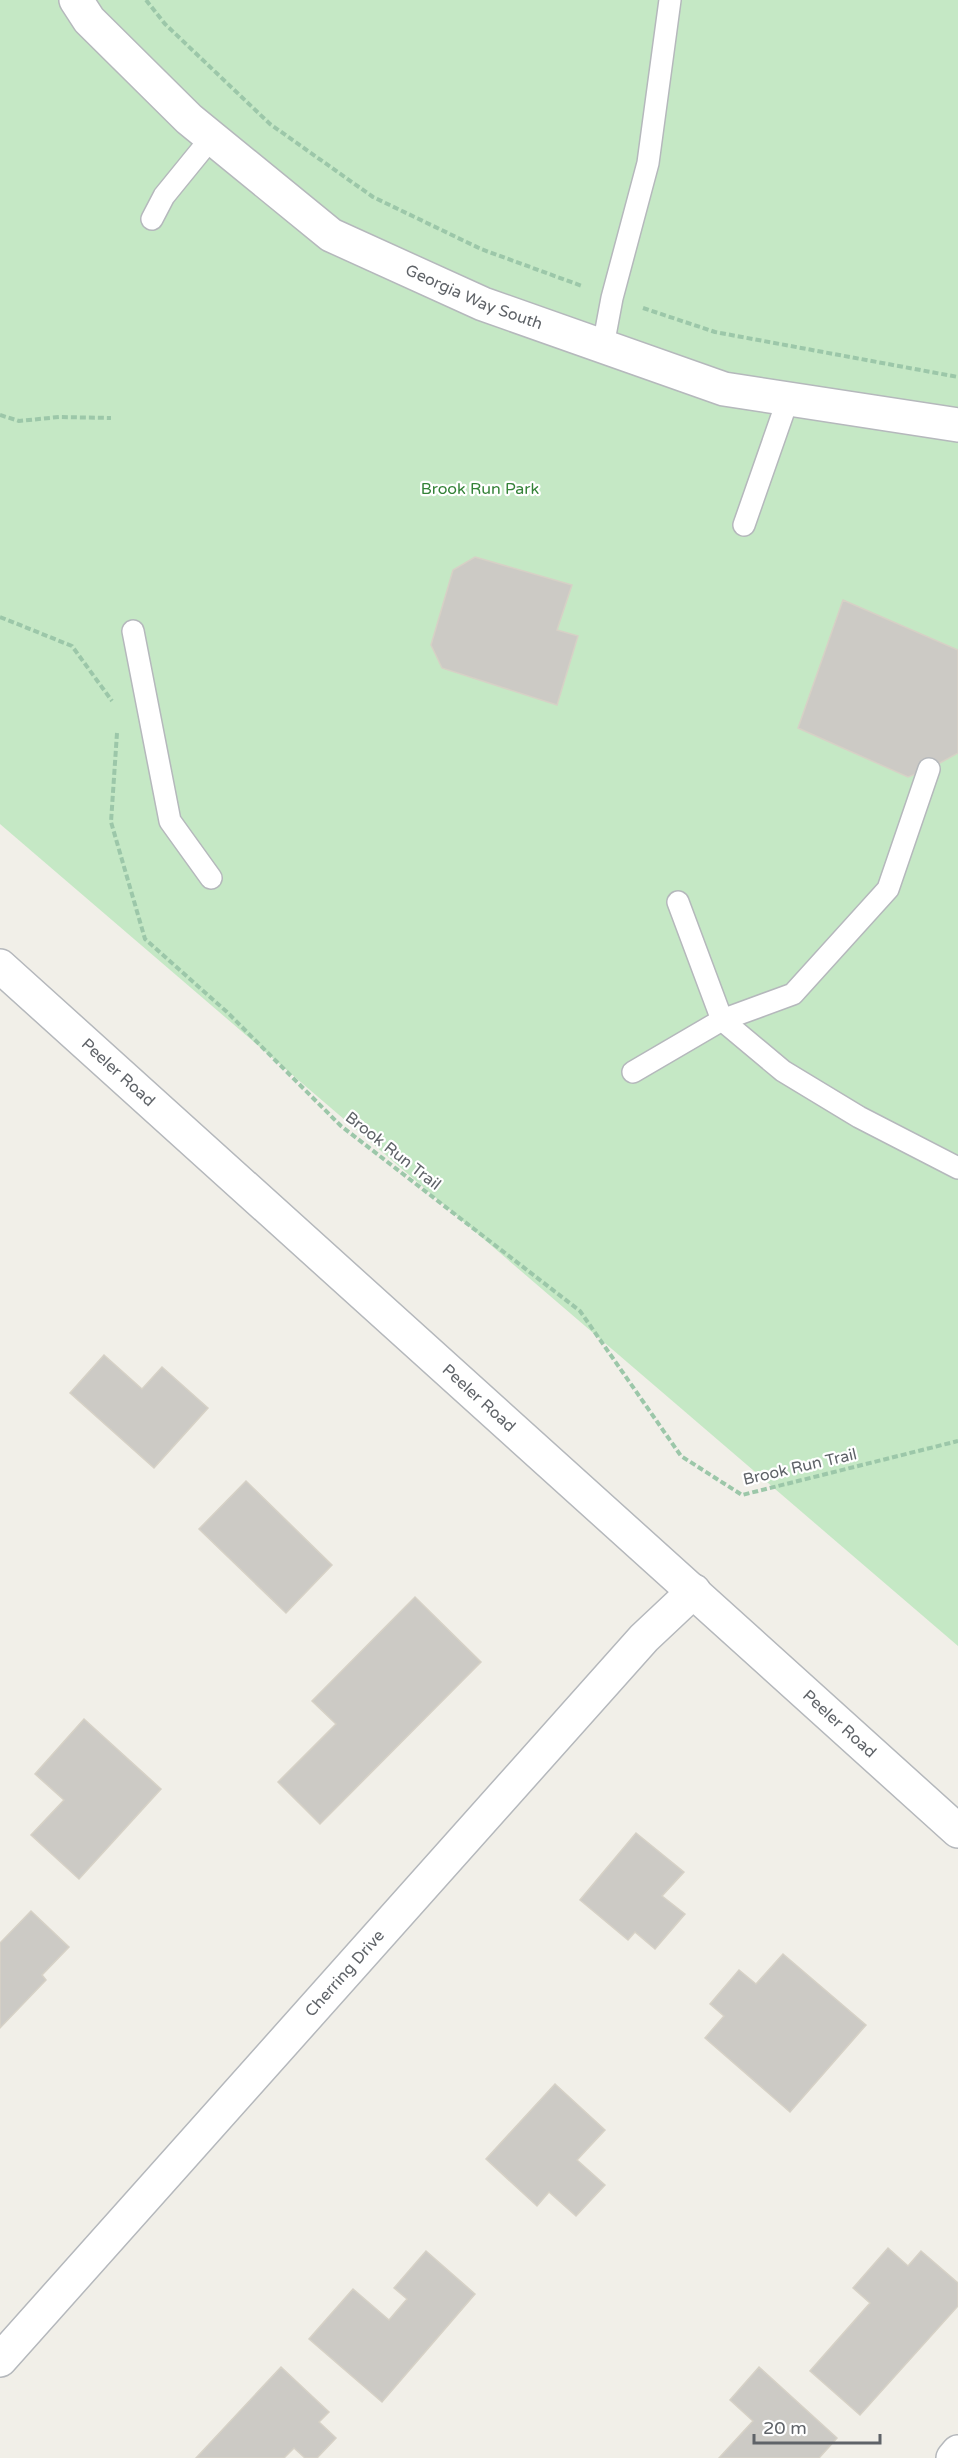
<svg xmlns="http://www.w3.org/2000/svg" width="958" height="2458" font-family="'Varela Round',sans-serif">
  <rect width="100%" height="100%" fill="#f1efe8"/>
  <path fill="#c5e8c5" d="M0 0H958V1646L0 824Z"/>
  <path fill="#cccac5" stroke="#d6d1c6" stroke-width="1.5" d="M475 557 572 585 557 630 578 636 557 705 442 668 431 645 453 570Z
    M843 600 958 650V753L929 769 908 777 798 728Z
    M104 1355 142 1389 162 1367 208 1408 154 1468 70 1393Z
    M246 1481 332 1565 286 1613 199 1529Z
    M415 1597 481 1662 320 1824 278 1782 336 1724 312 1701Z
    M84 1719 161 1789 79 1879 31 1835 64 1800 35 1774Z
    M636 1833 684 1872 662 1896 685 1914 655 1949 635 1932 628 1940 580 1900Z
    M31 1911 69 1947 42 1975 46 1980 0 2028V1943Z
    M783 1954 866 2025 790 2112 705 2038 724 2016 710 2004 739 1970 756 1984Z
    M555 2084 605 2130 577 2160 605 2185 576 2216 549 2192 537 2206 486 2159Z
    M888 2248 908 2266 921 2251 958 2283V2306L860 2415 810 2371 870 2303 853 2288Z
    M426 2251 475 2294 382 2402 309 2339 353 2289 389 2320 407 2299 394 2288Z
    M281 2367 329 2412 319 2422 336 2438 317 2458H305L294 2448 284 2458H196Z
    M759 2367 837 2438 819 2458H719L753 2421 730 2400Z"/>
  <g fill="none" stroke-linecap="round" stroke-linejoin="round">
    <g stroke="#b5b8bc" stroke-width="24">
      <path id="service" d="M152 219 164 196 212 137
        M603 346 612 298 648 163 670 0
        M744 525 788 399
        M133 631 170 821 211 878
        M722 1020 793 994 888 889 929 769
        M722 1020 783 1071 859 1117 958 1168
        M633 1072 722 1020 678 902"/>
    </g>
    <g stroke="#b5b8bc" stroke-width="36">
      <g id="minor">
        <path id="s1" d="M76 0 89 20 189 119 331 235 483 304 724 389 958 425"/>
        <path id="s2" d="M0 2360 644 1638 694 1591"/>
        <path d="M953 2458 958 2452"/>
      </g>
    </g>
    <g stroke="#b5b8bc" stroke-width="36">
      <g id="tertiary">
        <path id="s3" d="M0 966 958 1831"/>
      </g>
    </g>
    <path stroke="#9cc7a9" stroke-width="4" stroke-dasharray="6 3" stroke-linecap="butt" d="M146 0 165 24 270 124 373 197 481 249 582 286
      M643 308 715 332 958 377
      M0 415 19 421 59 417 111 418
      M0 617 72 646 112 701
      M117 733 111 822 145 939 227 1012 341 1126 580 1311 681 1456 742 1495 958 1441"/>
    <use href="#service" stroke="#fff" stroke-width="21"/>
    <use href="#minor" stroke="#fff" stroke-width="33"/>
    <use href="#tertiary" stroke="#fff" stroke-width="33"/>
  </g>
  <g text-anchor="middle" dominant-baseline="central" stroke-width="4.5" stroke-linejoin="round" paint-order="stroke">
    <g font-size="16" fill="#5f6368" stroke="#fff">
      <text stroke="none"><textPath href="#s1" startOffset="504">Georgia Way South</textPath></text>
      <text stroke="none"><textPath href="#s3" startOffset="159">Peeler Road</textPath></text>
      <text transform="translate(393 1151) rotate(38)">Brook Run Trail</text>
      <text stroke="none"><textPath href="#s3" startOffset="645">Peeler Road</textPath></text>
      <text transform="translate(800 1467) rotate(-13)">Brook Run Trail</text>
      <text stroke="none"><textPath href="#s3" startOffset="1131">Peeler Road</textPath></text>
      <text stroke="none"><textPath href="#s2" startOffset="518">Cherring Drive</textPath></text>
    </g>
    <g font-size="16" fill="#348238" stroke="#fff">
      <text x="480" y="489">Brook Run Park</text>
    </g>
  </g>
  <path d="M754 2434v9h126v-9" fill="none" stroke="#5f6368" stroke-width="3"/>
  <text x="763" y="2434" font-size="18" fill="#5f6368" stroke="#ffffff" stroke-width="4.5" paint-order="stroke">20 m</text>
</svg>
